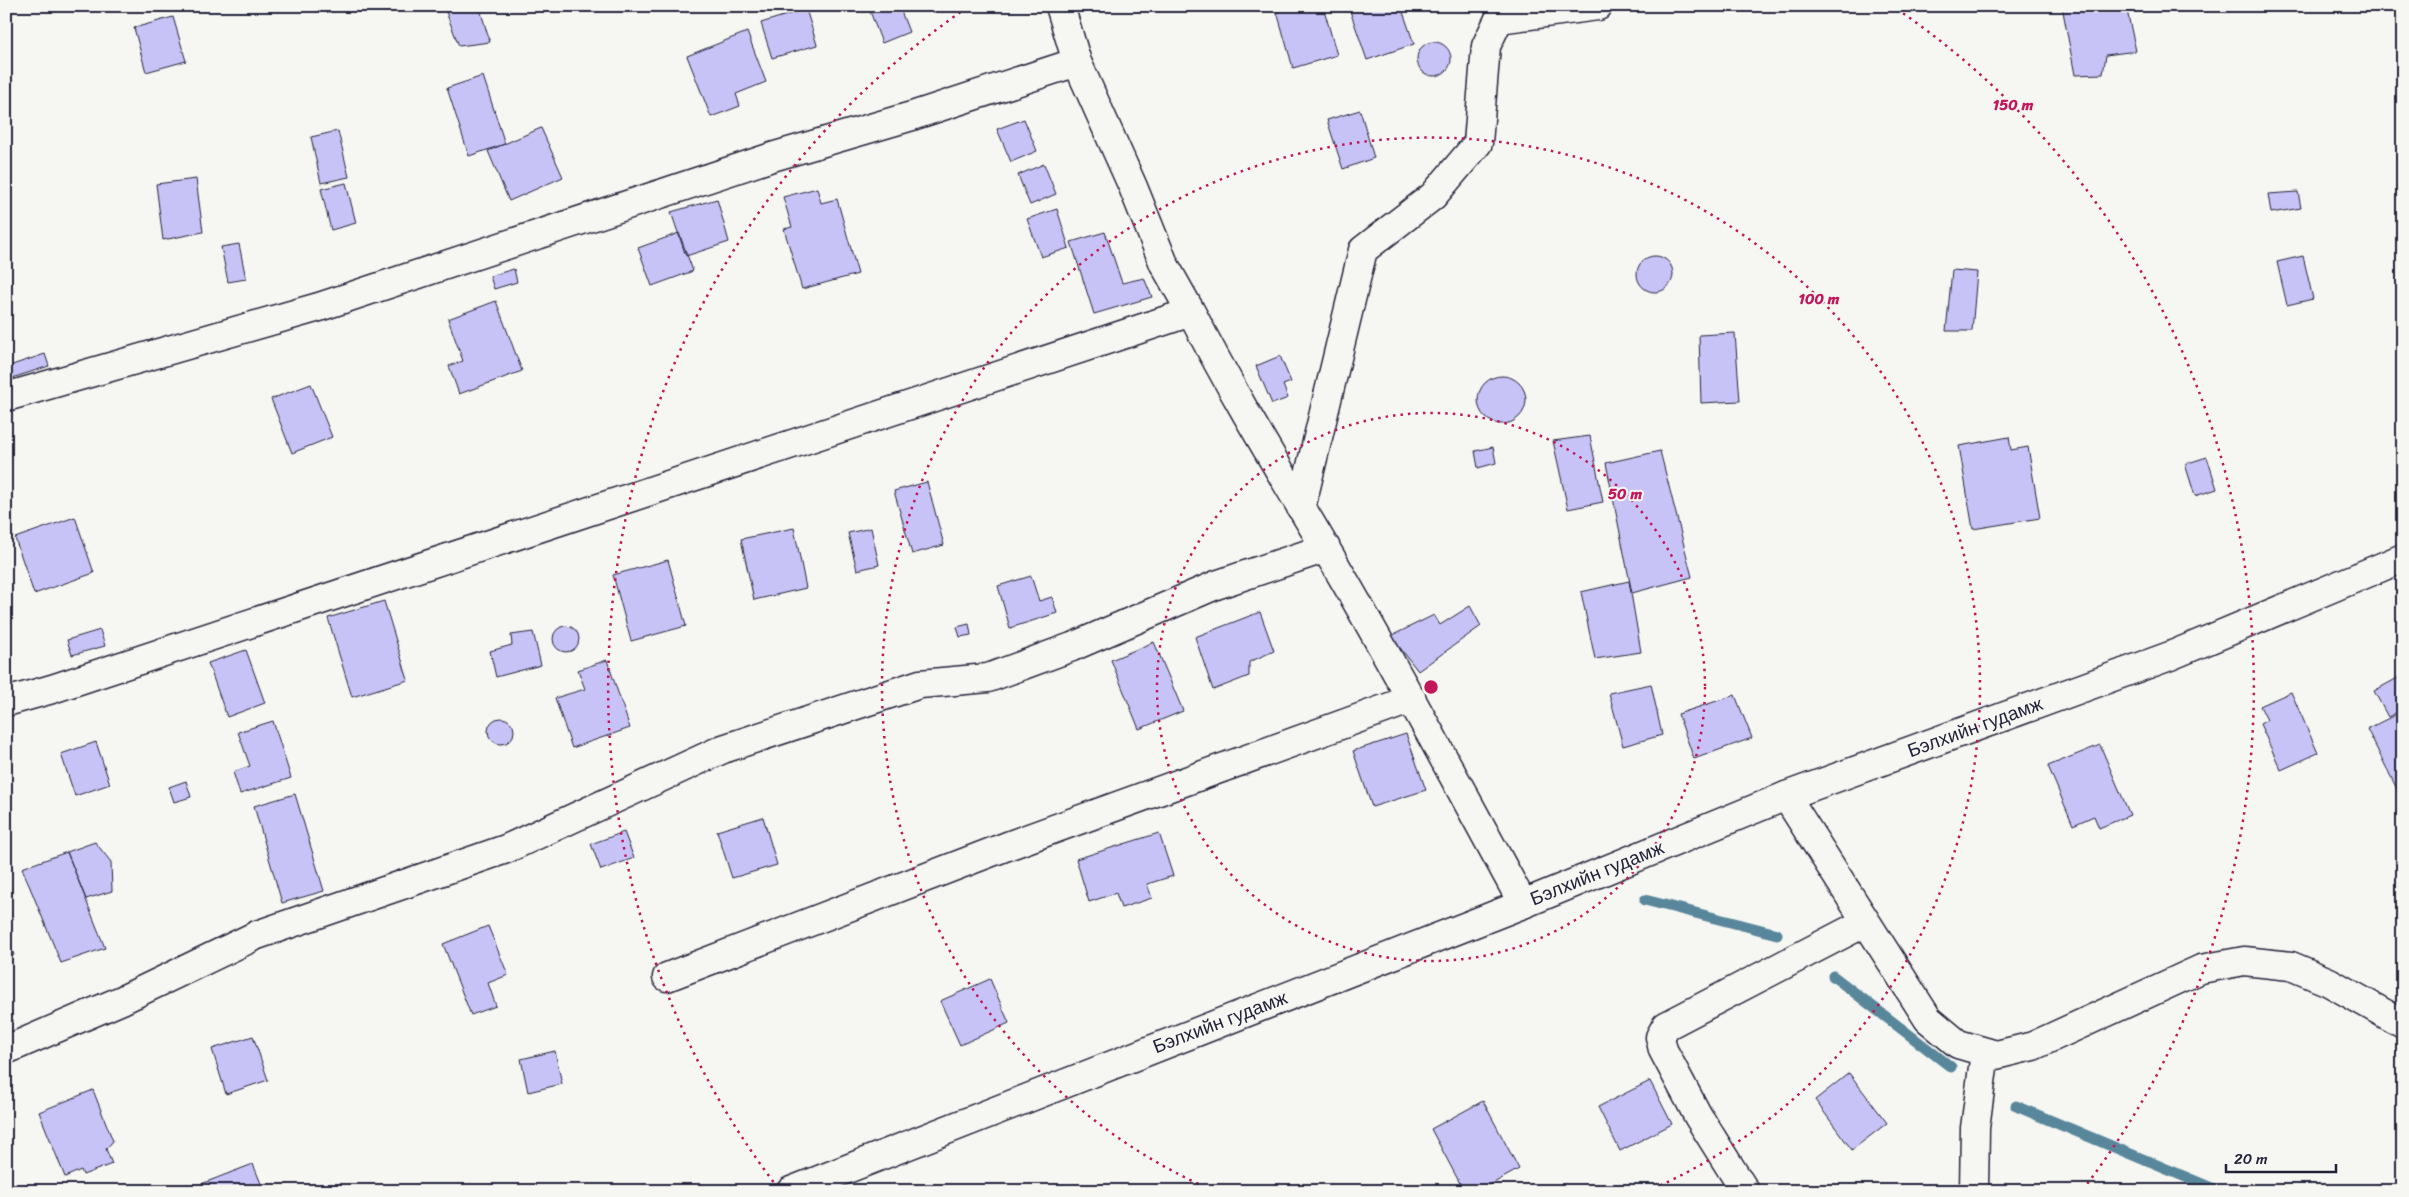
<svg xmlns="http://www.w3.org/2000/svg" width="2409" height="1197" font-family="Sriracha,sans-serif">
  <rect width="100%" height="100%" fill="#f6f6f2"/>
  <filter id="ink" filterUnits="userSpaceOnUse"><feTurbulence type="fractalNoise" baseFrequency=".02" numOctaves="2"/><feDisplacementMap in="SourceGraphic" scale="10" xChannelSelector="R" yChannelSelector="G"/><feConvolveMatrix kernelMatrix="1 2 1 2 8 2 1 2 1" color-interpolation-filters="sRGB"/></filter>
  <g filter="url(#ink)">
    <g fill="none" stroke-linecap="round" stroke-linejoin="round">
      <path stroke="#59879b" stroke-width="11" d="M1645 900 1777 934
        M1833 976 1951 1067
        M2016 1106 2219 1191"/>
    </g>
    <path fill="#c8c3f6" stroke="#22223b" d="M463 6H479L490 42 459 46 446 12Z
      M868 6H899L909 32 882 43Z
      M1298 6H1323L1337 55 1293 68 1277 12Z
      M1353 6H1401L1414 44 1367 60 1349 8Z
      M2062 6H2126L2136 51 2106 55 2103 74 2075 75Z
      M806 9 817 45 772 58 761 23Z
      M173 17 186 61 146 72 134 28Z
      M747 32 766 82 736 94 740 106 711 117 687 56Z
      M1417 59a17 17 0 1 1 34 0a17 17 0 1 1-34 0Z
      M483 76 505 144 469 156 447 88Z
      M1360 110 1374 158 1343 169 1327 120Z
      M1024 119 1037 151 1011 162 997 129Z
      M541 128 563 177 509 201 488 151Z
      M338 131 349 177 321 183 311 137Z
      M1044 164 1056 194 1030 205 1018 175Z
      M196 179 203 232 163 240 156 184Z
      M346 183 356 223 331 230 321 189Z
      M817 188 821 203 837 199 858 274 802 289 784 229 792 227 783 197Z
      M2298 192 2301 208 2271 213 2268 194Z
      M717 199 729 242 686 256 671 212Z
      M1057 209 1069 248 1041 257 1027 219Z
      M1105 232 1122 283 1144 278 1152 297 1094 314 1071 242Z
      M679 233 693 271 652 286 638 248Z
      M239 244 246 279 228 282 221 247Z
      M1637 274a18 18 0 1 1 36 0a18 18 0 1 1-36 0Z
      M2303 256 2313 299 2287 305 2277 262Z
      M514 269 517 282 494 289 490 276Z
      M1952 270 1977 272 1972 331H1946Z
      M496 301 522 371 459 394 449 366 463 361 448 319Z
      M1735 333 1740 401 1701 403 1699 335Z
      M45 354 49 366 6 380V367Z
      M1280 356 1291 382 1283 385 1288 398 1272 404 1256 366Z
      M1478 400a24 24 0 1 1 48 0a24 24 0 1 1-48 0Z
      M311 384 332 437 292 453 271 399Z
      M1590 436 1603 502 1568 509 1553 441Z
      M2009 437 2011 450 2028 447 2040 518 1973 529 1959 446Z
      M1493 447 1496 463 1478 468 1475 451Z
      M1660 451 1692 577 1632 593 1606 463Z
      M2207 457 2217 489 2195 496 2185 464Z
      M927 482 944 545 912 554 894 491Z
      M75 517 94 573 34 594 15 538Z
      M794 528 806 588 754 600 741 539Z
      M871 528 879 565 857 570 848 533Z
      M668 560 686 626 631 641 613 575Z
      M1031 576 1039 601 1052 597 1057 613 1010 628 998 586Z
      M1629 581 1641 652 1595 659 1581 592Z
      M384 601 408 680 352 697 328 618Z
      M1470 606 1481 626 1418 671 1391 636 1434 615 1440 625Z
      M1260 612 1274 651 1249 662V676L1213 690 1195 637Z
      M969 624 971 635 960 637 957 627Z
      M553 639a13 13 0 1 1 26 0a13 13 0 1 1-26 0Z
      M100 630 105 646 72 655 67 640Z
      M533 632 541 665 496 677 490 651 512 645 511 635Z
      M1154 642 1183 711 1139 729 1111 660Z
      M246 650 265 703 227 717 208 663Z
      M607 660 630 728 572 748 555 698 585 689 578 670Z
      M2403 675V709L2388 717 2374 691Z
      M1651 684 1662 735 1623 746 1609 693Z
      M2291 692 2318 753 2281 770 2260 724 2267 720 2260 706Z
      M1735 695 1752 738 1694 759 1678 714Z
      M2397 714 2403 724V788L2398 791 2367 729Z
      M488 731a13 13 0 1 1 26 0a13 13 0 1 1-26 0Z
      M273 721 291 778 240 794 233 772 250 766 238 732Z
      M1406 734 1426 790 1372 807 1353 751Z
      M96 742 110 784 75 796 61 754Z
      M2100 745 2130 815 2099 828 2094 816 2073 825 2048 766Z
      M186 781 191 797 174 802 169 787Z
      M295 794 324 891 282 903 254 806Z
      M763 817 777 865 732 878 717 831Z
      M624 832 634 858 601 870 591 844Z
      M1159 833 1173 876 1147 884 1152 898 1121 908 1116 893 1089 902 1076 859Z
      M95 842 111 862 112 891 86 899 67 852Z
      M67 852 105 948 61 963 22 868Z
      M488 926 508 975 488 983 496 1006 471 1015 443 944Z
      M6 934 14 955 6 958Z
      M990 979 1009 1023 960 1045 940 1001Z
      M253 1036 268 1080 226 1094 212 1049Z
      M555 1051 562 1084 528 1092 521 1059Z
      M1849 1073 1887 1123 1852 1150 1815 1100Z
      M1650 1081 1672 1124 1620 1151 1598 1107Z
      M93 1090 113 1141 106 1149 112 1164 83 1175 81 1170 65 1177 39 1112Z
      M1483 1101 1519 1169 1479 1191H1464L1431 1129Z
      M253 1164 264 1191H183Z"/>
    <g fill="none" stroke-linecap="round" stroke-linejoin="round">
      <g stroke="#22223b" stroke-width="31">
        <path id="minor" d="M1060 6 1077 62 1133 187 1164 264 1191 312
          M6 397 319 307 772 157 912 116 1077 62
          M1301 508 1363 250 1433 196 1478 143 1486 46 1499 19 1598 6
          M6 702 52 689 1191 312C1233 394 1280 471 1326 549 1395 666 1458 785 1523 904
          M1786 796 1928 1019 1958 1044 1996 1055 2033 1046 2201 969 2244 961 2291 966 2329 982 2403 1024
          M667 977 1010 845 1412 699
          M6 1050 122 1000 257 935 506 849 723 749 920 684 988 678 1072 647 1216 585 1326 548
          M1745 1191 1698 1116 1663 1050 1660 1037 1666 1026 1866 922
          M1974 1191 1975 1128 1985 1052"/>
      </g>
      <g stroke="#22223b" stroke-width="31">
        <path id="major" d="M791 1191 1523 904 1786 796 2170 656 2403 558"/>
      </g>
      <use href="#minor" stroke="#f6f6f2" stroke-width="28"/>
      <use href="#major" stroke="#f6f6f2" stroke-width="28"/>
    </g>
  </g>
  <g fill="none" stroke="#c2185b" stroke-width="2.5" stroke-dasharray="2.5 5">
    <circle cx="1431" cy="687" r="274"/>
    <path d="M1212 1190A549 549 0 1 1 1650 1190"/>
    <path d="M778 1188A823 823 0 0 1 965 9M1897 9A823 823 0 0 1 2084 1188"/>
  </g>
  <g text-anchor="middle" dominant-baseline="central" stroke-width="4" stroke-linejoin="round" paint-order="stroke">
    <g font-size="19" fill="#22223b" stroke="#f6f6f2">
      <text transform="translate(1975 727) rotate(-20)">Бэлхийн гудамж</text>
      <text transform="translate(1597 873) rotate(-22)">Бэлхийн гудамж</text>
      <text transform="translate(1220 1022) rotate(-21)">Бэлхийн гудамж</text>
    </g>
  </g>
  <circle cx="1431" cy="687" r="8" fill="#c2185b" stroke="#f6f6f2" stroke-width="2.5"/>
  <g font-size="15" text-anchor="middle" font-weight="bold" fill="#c2185b" stroke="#f6f6f2" stroke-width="4" stroke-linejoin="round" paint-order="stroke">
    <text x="2013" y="110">150 m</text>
    <text x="1819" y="304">100 m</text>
    <text x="1625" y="499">50 m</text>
  </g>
  <rect width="2409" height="1197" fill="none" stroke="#f6f6f2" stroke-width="25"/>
  <rect x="12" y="12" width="2384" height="1172" fill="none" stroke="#22223b" stroke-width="2" filter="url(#ink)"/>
  <path d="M2226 1164v8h110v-8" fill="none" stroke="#22223b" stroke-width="2.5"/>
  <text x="2234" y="1164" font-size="15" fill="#22223b" stroke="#f6f6f2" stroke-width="4" paint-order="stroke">20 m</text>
</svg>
